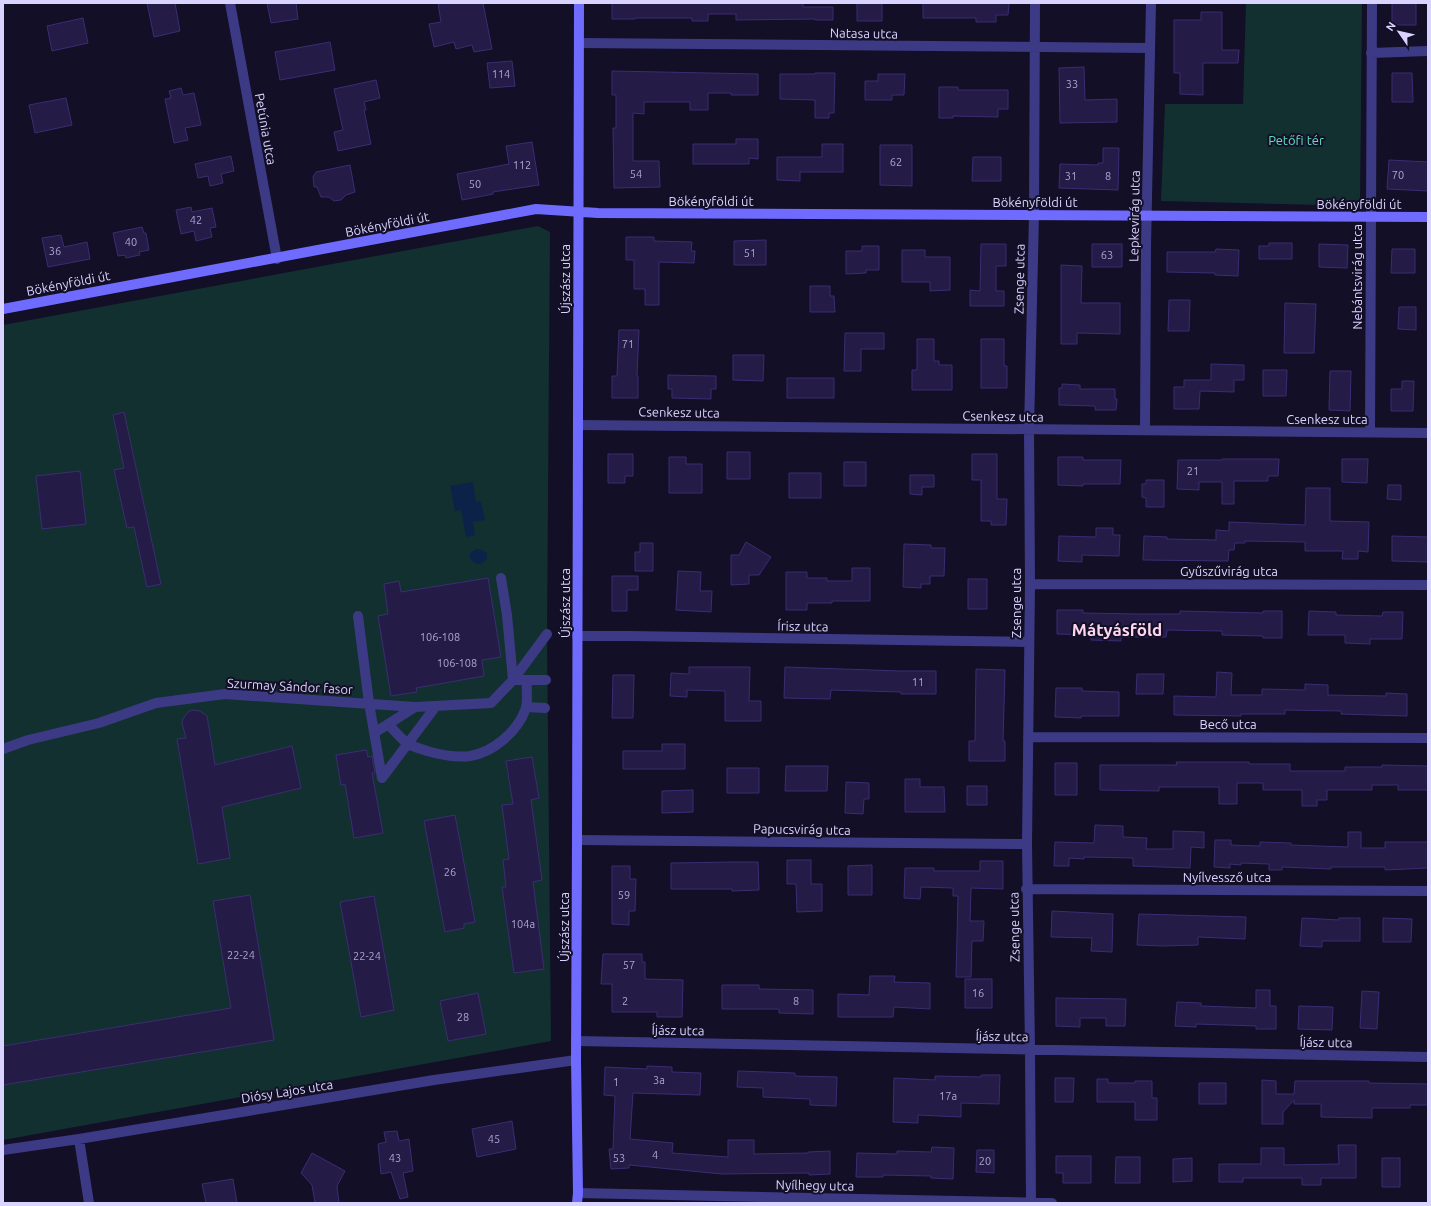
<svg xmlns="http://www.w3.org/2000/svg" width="1431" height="1206" font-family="Ubuntu,sans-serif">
  <rect width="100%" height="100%" fill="#130f26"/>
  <path fill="#12302f" d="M1246 3H1362L1360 206 1161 201 1165 104H1243Z
    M538 226 550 232 547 634 551 1041 3 1140V325Z"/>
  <path fill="#0c2248" d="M473 482 476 502 481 501 485 520 473 522 475 535 466 537 461 510 455 511 450 486Z
    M477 549 482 550 487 553V559C480 566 475 566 469 557L471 552Z"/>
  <path fill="#241b47" stroke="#3b2d73" d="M147 3H175L180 31 154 37Z
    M267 3H296L298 19 271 23Z
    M438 3H483L492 49 474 52 472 45 456 49 454 42 434 47 429 24 441 22Z
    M612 3H803V7H833V20H815V19L736 20V14H708V21H692V18H635V19H612Z
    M857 3H882V21H857Z
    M923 3H1009L1008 15H996V22H976V18H923Z
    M1392 3H1416V25H1392Z
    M1201 12H1222V50H1239L1238 63H1203V95L1180 94V73H1174V20H1201Z
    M83 18 88 43 52 51 47 26Z
    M330 42 335 70 280 80 275 52Z
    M512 61 515 86 490 88 487 63Z
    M1084 67 1085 100 1117 99V122L1060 123 1059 68Z
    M612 71 758 74V95H731V93H708V110H690V102H644V114L633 113V161H659L660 187 614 188 613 128H616V95H612Z
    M815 73H835L834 113H829V118H815V100L780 99V74H815Z
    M1392 73H1412L1413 102H1392Z
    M878 74H905L904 95H892V100H865V81H878Z
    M376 80 380 98 364 102 366 110H364L371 144 338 151 334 132 343 130 334 89Z
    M939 87H958V90H1008V109H998V117L953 116V118H939Z
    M181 88 183 95 194 93 201 125 185 128 188 140 174 143 165 99 171 98 169 91Z
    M66 98 72 125 35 133 29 105Z
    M736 139H758V159L749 158V164H693V144H736Z
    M532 142 539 185 493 192V194L462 200 457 174 509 164 506 146Z
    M822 144H843V172H800V181L777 180V157H822Z
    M880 145H912V186L880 185Z
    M1103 148H1119L1118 190 1059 188 1060 164 1098 165V163H1103Z
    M231 156 234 171 221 174 223 183 210 186 208 176 198 178 195 164Z
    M973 157H1001V181H972Z
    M1389 160 1428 162V191L1387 189Z
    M350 165 355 192 346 195 341 200 334 201 329 197H321L317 187H314L313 177 316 172Z
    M191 207 192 212 212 208 216 227 210 228 212 237 196 241 194 231 181 234 176 210Z
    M142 227 144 233H146L149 250 139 252 140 255 126 258 125 255 118 256 113 233Z
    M61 235 64 247 87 242 90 259 48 267 42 238Z
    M626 237H654V241L692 242 691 251H695L694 263 659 262V305H645V289H634V260H626Z
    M766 240V265H734V241Z
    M1269 243H1292V259H1259V246H1269Z
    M981 244H1006V266H996V291H1004V306H970V290L980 291Z
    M1092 244H1122V267H1092Z
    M1319 244 1348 245 1347 268 1319 267Z
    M862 246H879V270H866V273L846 274V251H862Z
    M1216 249 1239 250 1238 276 1215 275V273L1167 272V252H1215Z
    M1392 249H1415V273H1391Z
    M902 250H925V257H950V290L930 291V282H902Z
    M1061 265 1082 266 1081 303H1120V334L1077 333V344H1061Z
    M810 286H830V296H834L835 312H810Z
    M1169 300H1190L1189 331H1168Z
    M1285 303 1316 304 1314 353H1284Z
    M1399 307H1416V330L1398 329Z
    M619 330H639L637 376H638V398H612V376H617Z
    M845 333H884V349H861V371H844Z
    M917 339H934V361H939V365H952V390H912V370H917Z
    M981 339H1004V366H1007V388H981Z
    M733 355H764L763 381 733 380Z
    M1211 364 1244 365V380H1234V392L1200 391 1199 409H1174V387H1184V380H1211Z
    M1263 370H1287L1286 396H1263Z
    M1330 371H1351L1350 411 1329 410Z
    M668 375 716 376V389H711V399L672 398V389H668Z
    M787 378H834V398H787Z
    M1402 381H1414L1413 411H1391V389H1402Z
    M1062 384 1080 385V389H1115V399H1117L1116 410H1095V406L1059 405V388H1062Z
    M124 412 161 584 147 587 134 527 127 528 114 470 124 468 113 415Z
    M727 452H750V479H727Z
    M608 454H633V476H625V483H608Z
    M972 454H997V499H1007L1006 525H991V521H981V480H972Z
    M669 457H686V464H702V493H669Z
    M1058 457H1083V460H1121L1120 484H1083V486L1058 485Z
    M1222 459H1279L1278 476H1268V481H1234V504H1222V482H1199V490L1177 489 1178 460H1222Z
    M1342 459H1368L1367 483 1342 482Z
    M844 462H866V486H844Z
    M80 471 86 524 42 529 36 476Z
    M789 473H821V498H789Z
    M910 475H934V487H922V495L910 494Z
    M1146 480H1164V507H1146V498L1142 497V484H1146Z
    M1388 485H1401V500L1387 499Z
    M1306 488H1330V521L1369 522 1368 552 1358 551V559H1342L1343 551H1305V542L1245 541V543H1235L1234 550H1229L1228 561 1143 560 1144 536 1167 537V539L1216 540V530L1229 531V522L1305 525Z
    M1096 528H1113V535H1120L1119 556 1082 555V562L1058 561 1059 536 1096 537Z
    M1392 536 1428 537V562L1392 561Z
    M746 542 771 557 759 575H749V584L731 585V555H739Z
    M640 543H653V571H635V552H640Z
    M904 544 931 545V548H945L944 576H930V584H921V588L903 587Z
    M852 568H870V601H832V603H807V610H786V572H807V578H827V581H852Z
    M678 571 701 572 700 591H712L711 612 676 610Z
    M612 576H638V590H627V611H612Z
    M488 578 501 657 482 660 484 676 416 688 417 692 391 696 378 616 388 614 384 584 399 581 401 592Z
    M968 579H987V609H968Z
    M1057 610H1083V613L1137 614H1180V611L1263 613V611H1282V638H1263V636L1222 635V631L1167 630 1166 637H1121V641L1091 640V635L1057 634Z
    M1309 611 1336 612V615L1382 616 1383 612H1403L1402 639H1370V644L1345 643V635H1308Z
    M689 667H750L749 701H761V721H725V691L687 690V697L670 696 671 673 689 674Z
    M785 667 901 671H936V694H901V692L831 690 830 699 784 698Z
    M976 669 1005 670 1003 741H1005V761H969V741H975Z
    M1217 672 1232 673 1231 695H1262V689L1305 690V684L1328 685V695L1386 696V693L1407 694V716L1341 714V711L1285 710V714H1241V716L1174 715V696L1216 697Z
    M1137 674H1164L1163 694H1136Z
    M613 675H634L633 718H612Z
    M1056 688H1082V691L1119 692V716H1081V718L1055 717Z
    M192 710 200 711 207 716 215 765 292 746 301 788 222 807 230 858 198 864 177 739 186 738 182 723 183 719 188 712Z
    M662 744H685V769H623V751H662Z
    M366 750 368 757 372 756 375 773H372L383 833 354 838 345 784 341 785 336 755Z
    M532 757 539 798 531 800 542 880 533 882 544 969 514 973 502 887H506L503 860 509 859 502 805 513 804 506 761Z
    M1176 762H1249V764H1290V771H1345V767H1382V765L1428 766V790H1398V785H1372V790H1327V800H1317V806H1302V790H1263V783H1237V804H1219V787H1159V791L1100 790V765H1177Z
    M1055 763H1077V795H1055Z
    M786 766H828L827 791H785Z
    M727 768H759V793H727Z
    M905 779H920V787H944L945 812H905Z
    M846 782 869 783V799H864L863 814 845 813Z
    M967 786H987V805H967Z
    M693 790V812L662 813V791Z
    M455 815 475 922 464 924V928L445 932 424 821Z
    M1095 825 1123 826V837L1147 838 1146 849H1173V831L1204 832V848L1191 847 1190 868 1133 866V858L1084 857V859L1069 858V866H1054L1055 842 1094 843Z
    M1348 832H1361V848H1385V842H1428V868L1385 870V867H1331V869L1282 867V870H1269V864L1241 863V865L1230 864V868L1214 867 1215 840H1231V845L1260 846V842L1291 843V845L1348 847Z
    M787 860H811V884H822V911L797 912 796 884H787Z
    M980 861H1003V889L971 888 970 921H984L983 941H972L971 977H956L958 896H953V888L921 887 920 899 904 898 905 868H934V871H980Z
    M732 862H758L759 890 732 891V889H671V863Z
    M872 865V895H848V866Z
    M612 866H630V879H636L635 911H629V925L612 924Z
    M250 895 274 1040 3 1085V1046L231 1008 213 901Z
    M374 896 394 1010 361 1017 340 902Z
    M1052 911 1113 914 1112 952 1091 951 1092 938 1051 937Z
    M1139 914 1246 917 1245 939 1198 937V945L1162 946 1137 945Z
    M1302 918 1339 920V918H1360V941H1322V947L1300 946Z
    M1383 918 1412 919 1411 942H1383Z
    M603 954H642V962H645V979L683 980 682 1017H657V1012H612V984H601Z
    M870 976H895L894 982 930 983V1009L894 1007 893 1017H838V994L869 995Z
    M965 979H992V1008H965Z
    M722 985H759V989L813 990V1014L779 1013V1009H722Z
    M1256 990H1270V1006H1276V1029H1256V1026L1196 1024V1027L1175 1026 1177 1002 1201 1003V1006L1256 1008Z
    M1362 991 1379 992 1377 1029 1360 1028Z
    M478 993 486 1034 448 1041 440 1001Z
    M1056 998 1126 999 1125 1026H1106V1018H1080V1027L1056 1026Z
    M1299 1006 1333 1007 1332 1030 1298 1029Z
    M647 1066 672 1067V1072L701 1073 700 1095 633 1093 630 1139 673 1143 672 1153 728 1157V1140H754V1154L808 1153V1152L830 1151V1174L809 1175V1173L722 1174 629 1165V1168L611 1169 609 1149H613L615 1096 604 1095 605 1067 647 1069Z
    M738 1071 795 1073V1076L837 1077 836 1106 810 1105V1099L763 1097V1088L737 1087Z
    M981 1075H1000L999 1104 961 1103V1117L918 1115V1123L893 1122 894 1078 935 1080V1076L981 1077Z
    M1055 1078H1074L1073 1102H1055Z
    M1097 1079H1108V1083H1135V1081H1152V1098H1157V1120H1135V1102H1097Z
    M1262 1080 1276 1081V1094H1294L1295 1081H1369V1083L1428 1084V1105H1410V1108H1372V1118L1321 1117V1104H1294V1100L1283 1112V1124H1262Z
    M1199 1083H1226V1104H1199Z
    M512 1121 516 1149 477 1157 472 1129Z
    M397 1131 399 1141 409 1139 413 1171 403 1173 408 1197 400 1199 391 1172 381 1174 378 1144 386 1142 384 1132Z
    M1338 1145H1356V1178H1321V1185H1302V1178H1243V1182H1219V1164H1261V1148H1284V1165L1339 1164Z
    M932 1147 954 1148 953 1179 931 1178V1176L883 1175V1177H856L857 1153 897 1154V1151L931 1152Z
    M977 1150H994V1173L976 1172Z
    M312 1153 345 1171 337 1186 339 1203H315L312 1185 301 1173Z
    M1056 1156H1091V1183H1063V1173H1056Z
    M1116 1157H1140V1183H1115Z
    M1192 1158V1181L1173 1182V1159Z
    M1382 1158H1400V1187H1382Z
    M233 1179 237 1203H206L202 1184Z"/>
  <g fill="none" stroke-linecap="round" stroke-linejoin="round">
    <path stroke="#3d3a85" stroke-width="10" d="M230 3 277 259
      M579 43 1150 48
      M1371 53 1428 51
      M578 425 1428 433
      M1145 430 1146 246 1151 3
      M1370 432 1372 3
      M1030 584 1428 585
      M358 616 369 703 382 778
      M577 636H629L1029 642
      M513 680 547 634
      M527 680H546
      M415 707 491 703 513 680 507 615 501 578
      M526 707 545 708
      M388 724C394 730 400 738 407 743 413 747 421 749 427 751 441 755 456 758 470 756 494 752 518 731 526 708 528 700 526 689 527 680H513
      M1028 737 1428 738
      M3 749 28 740 99 723 156 703 225 694 415 707 374 733
      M382 778 436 706
      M577 840 1027 844
      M1026 889 1428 891
      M576 1041 1428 1057
      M79 1139 89 1203
      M3 1150 79 1139 434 1080 576 1060
      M578 1193 1052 1203
      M1031 1203 1030 1050 1027 844 1030 584 1029 430 1034 215 1035 3"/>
    <path stroke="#6f6bff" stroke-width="10" d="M3 309 536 209 598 213 1428 217
      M577 1203 578 1193 576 1060 577 840 579 3"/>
  </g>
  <g text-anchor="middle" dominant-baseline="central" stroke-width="4" stroke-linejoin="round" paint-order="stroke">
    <g font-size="11" fill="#aca6d1">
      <text x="501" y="74">114</text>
      <text x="1072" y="84">33</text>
      <text x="896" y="162">62</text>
      <text x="522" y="165">112</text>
      <text x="636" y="174">54</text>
      <text x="1398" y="175">70</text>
      <text x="1071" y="176">31</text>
      <text x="1108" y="176">8</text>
      <text x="475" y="184">50</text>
      <text x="196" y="220">42</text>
      <text x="131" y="242">40</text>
      <text x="55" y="251">36</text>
      <text x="750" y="253">51</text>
      <text x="1107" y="255">63</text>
      <text x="628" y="344">71</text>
      <text x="1193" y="471">21</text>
      <text x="440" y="637">106-108</text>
      <text x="457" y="663">106-108</text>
      <text x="918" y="682">11</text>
      <text x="450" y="872">26</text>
      <text x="624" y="895">59</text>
      <text x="523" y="924">104a</text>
      <text x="241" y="955">22-24</text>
      <text x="367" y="956">22-24</text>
      <text x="629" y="965">57</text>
      <text x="978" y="993">16</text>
      <text x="625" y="1001">2</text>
      <text x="796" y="1001">8</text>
      <text x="463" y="1017">28</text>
      <text x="659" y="1080">3a</text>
      <text x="616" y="1082">1</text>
      <text x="948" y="1096">17a</text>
      <text x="494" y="1139">45</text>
      <text x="655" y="1155">4</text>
      <text x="395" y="1158">43</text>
      <text x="619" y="1158">53</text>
      <text x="985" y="1161">20</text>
    </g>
    <g font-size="13" fill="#d9d4ff" stroke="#130f26">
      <text transform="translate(864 33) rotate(1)">Natasa utca</text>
      <text transform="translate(266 129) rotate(80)">Petúnia utca</text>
      <text x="711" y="201">Bökényföldi út</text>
      <text x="1035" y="202">Bökényföldi út</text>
      <text x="1359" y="204">Bökényföldi út</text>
      <text transform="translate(1134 216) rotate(-89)">Lepkevirág utca</text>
      <text transform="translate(387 224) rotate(-11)">Bökényföldi út</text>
      <text transform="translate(1357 277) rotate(-90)">Nebántsvirág utca</text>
      <text transform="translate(565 279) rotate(-90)">Újszász utca</text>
      <text transform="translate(1019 279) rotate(-89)">Zsenge utca</text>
      <text transform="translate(68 283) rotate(-11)">Bökényföldi út</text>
      <text transform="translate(679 412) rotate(1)">Csenkesz utca</text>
      <text transform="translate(1003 416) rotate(1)">Csenkesz utca</text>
      <text x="1327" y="419">Csenkesz utca</text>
      <text x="1229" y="571">Gyűszűvirág utca</text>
      <text transform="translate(565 603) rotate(-90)">Újszász utca</text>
      <text transform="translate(1016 603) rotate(-90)">Zsenge utca</text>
      <text transform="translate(803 626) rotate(1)">Írisz utca</text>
      <text transform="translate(290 686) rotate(3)">Szurmay Sándor fasor</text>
      <text x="1228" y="724">Becő utca</text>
      <text transform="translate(802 829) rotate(1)">Papucsvirág utca</text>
      <text x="1227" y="877">Nyílvessző utca</text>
      <text transform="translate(564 927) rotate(-90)">Újszász utca</text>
      <text transform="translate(1014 927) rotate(-91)">Zsenge utca</text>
      <text transform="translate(678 1030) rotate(1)">Íjász utca</text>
      <text transform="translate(1002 1036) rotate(1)">Íjász utca</text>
      <text transform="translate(1326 1042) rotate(1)">Íjász utca</text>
      <text transform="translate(287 1091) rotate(-9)">Diósy Lajos utca</text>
      <text transform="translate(815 1185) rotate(1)">Nyílhegy utca</text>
    </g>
    <g font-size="13" fill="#5fe0c0" stroke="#130f26">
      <text x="1296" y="140">Petőfi tér</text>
    </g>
    <g font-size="17" font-weight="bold" fill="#ffd6f0" stroke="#130f26">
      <text x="1117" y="629">Mátyásföld</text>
    </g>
  </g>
  <rect width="1431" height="1206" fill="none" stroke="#d9d4ff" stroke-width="8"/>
  <g transform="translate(1399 32) rotate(304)" stroke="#130f26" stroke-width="3" paint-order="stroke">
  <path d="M0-3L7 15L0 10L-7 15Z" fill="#d9d4ff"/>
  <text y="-6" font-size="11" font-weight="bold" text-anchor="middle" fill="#d9d4ff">N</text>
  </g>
</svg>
